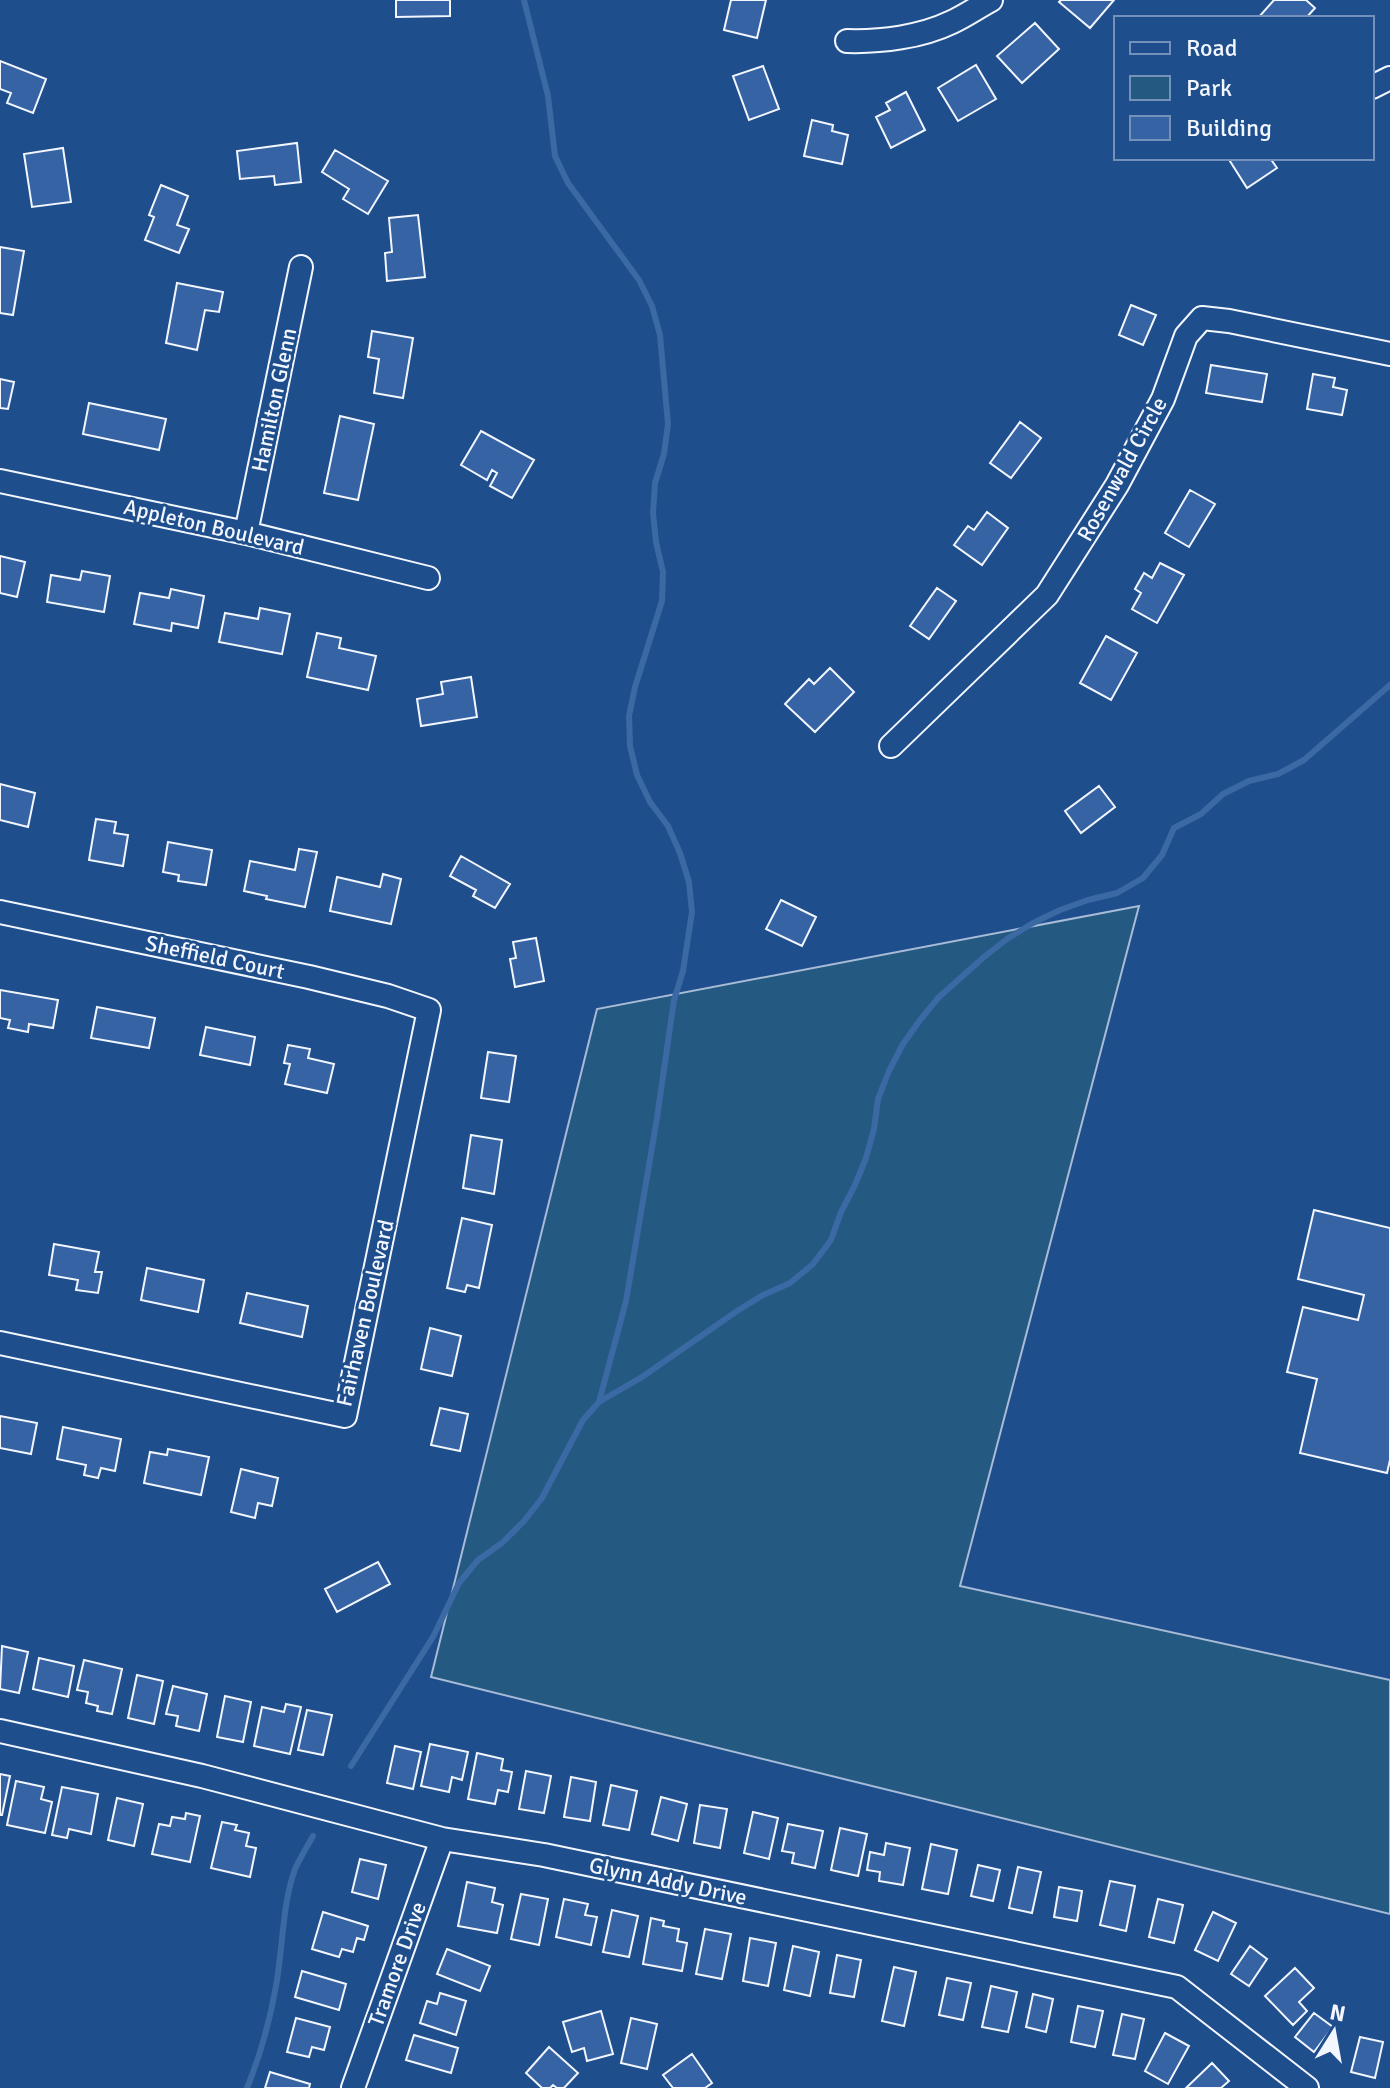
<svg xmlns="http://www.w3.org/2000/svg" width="1390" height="2088" font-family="Signika,sans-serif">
  <rect width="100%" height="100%" fill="#1f4e8c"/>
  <path fill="#245a82" stroke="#a8bbd7" stroke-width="2" d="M1139 906 960 1586 1390 1680V1914L431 1677 597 1009Z"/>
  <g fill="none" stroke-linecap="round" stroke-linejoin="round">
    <path stroke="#3b69a3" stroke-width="6" d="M524 0 548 96 555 156 568 183 639 280 652 306 660 335 668 424 664 454 655 483 653 513 656 542 663 572 662 601 635 687 629 716 630 746 637 775 650 802 668 826 680 853 689 882 692 912 683 971 674 1000 657 1118 626 1301 599 1402
      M351 1766 433 1637 459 1583 478 1560 502 1543 524 1521 542 1498 583 1420 599 1402 642 1377 737 1311 763 1295 790 1283 813 1264 831 1240 841 1212 855 1185 866 1158 874 1129 878 1099 889 1071 903 1044 920 1020 939 997 984 957 1007 939 1033 923 1060 910 1088 900 1117 893 1143 878 1162 855 1174 828 1201 814 1223 794 1249 781 1278 774 1304 760 1390 685
      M247 2088C260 2056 270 2020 276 1986 283 1948 282 1905 295 1869 300 1858 307 1847 313 1836"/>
  </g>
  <path fill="#3563a3" stroke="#f2f6ff" stroke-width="2" d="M396 0H450V16L396 17Z
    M731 0H766L757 38 724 30Z
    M1061 0H1114L1090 28 1059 2Z
    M1274 0H1306L1315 8 1306 18H1258Z
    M1035 23 1059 49 1022 83 997 56Z
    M0 61 46 79 33 113 7 103 11 93 0 89Z
    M976 65 996 99 958 121 938 88Z
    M763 66 779 109 749 120 733 76Z
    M906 92 925 130 891 148 876 117 890 110 886 103Z
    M812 120 833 125 832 131 848 135 842 164 804 156Z
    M297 143 301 182 275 185 274 176 240 179 237 151Z
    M63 148 71 202 32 207 24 154Z
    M335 150 388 181 368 214 343 199 349 189 322 172Z
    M1228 158H1270L1277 168 1247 188Z
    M161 185 188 196 177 225 189 229 179 253 145 240 154 217 149 215Z
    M418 215 425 277 387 281 385 253 392 252 389 218Z
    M0 247 24 251 13 315 0 313Z
    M177 283 223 292 219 312 205 310 197 350 166 343Z
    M1131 305 1156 315 1143 345 1119 335Z
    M372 331 413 338 403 398 374 393 379 359 368 357Z
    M1211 365 1267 374 1262 402 1206 393Z
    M1313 374 1335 378 1333 387 1347 390 1342 415 1307 409Z
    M0 379 14 382 8 409 0 408Z
    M89 403 166 419 159 450 83 434Z
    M340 416 374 424 358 500 324 493Z
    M1020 422 1041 438 1011 478 990 463Z
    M481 431 534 460 512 498 490 486 497 473 492 470 487 480 461 465Z
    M1190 490 1215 504 1189 547 1165 533Z
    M987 512 1008 528 982 565 954 545 968 526 974 530Z
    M0 556 25 562 17 597 0 593Z
    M1160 563 1184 575 1157 623 1132 609 1141 593 1135 589 1144 573 1152 578Z
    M82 571 110 576 104 612 47 602 51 575 80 580Z
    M937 588 956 601 929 639 910 626Z
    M171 589 204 596 198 628 172 623 171 631 134 624 140 593 169 598Z
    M260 608 290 614 282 654 219 642 225 613 258 619Z
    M317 633 341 638 339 648 376 656 368 690 307 677Z
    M1106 636 1137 653 1111 700 1080 683Z
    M830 668 854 692 815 732 785 704 809 679 814 684Z
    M471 677 477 717 421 726 417 699 443 694 441 682Z
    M0 784 35 793 28 827 0 820Z
    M1099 786 1115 807 1081 833 1065 811Z
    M96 819 116 822 114 833 128 835 123 866 89 860Z
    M168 842 212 850 206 885 178 881 179 875 163 872Z
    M299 849 317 852 305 907 266 899 267 896 244 891 250 861 295 870Z
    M461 856 510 884 495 908 473 896 476 890 450 876Z
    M383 874 401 879 391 924 330 911 337 877 380 887Z
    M781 900 816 917 802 946 766 929Z
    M536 938 544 981 515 987 510 959 516 958 513 942Z
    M0 990 58 1000 53 1028 29 1024 28 1032 8 1028 10 1020 0 1018Z
    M97 1007 155 1018 149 1048 91 1038Z
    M206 1027 255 1037 250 1065 200 1055Z
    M288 1045 310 1049 308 1058 334 1064 327 1093 285 1084 290 1064 284 1063Z
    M488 1052 516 1056 509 1102 481 1098Z
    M471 1135 502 1140 494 1194 463 1188Z
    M1314 1210 1390 1228V1460L1387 1473 1300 1453 1317 1379 1287 1372 1303 1307 1358 1320 1364 1295 1298 1279Z
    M462 1218 492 1225 479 1288 467 1285 465 1292 447 1288Z
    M54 1244 99 1252 95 1272H102L98 1293 76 1290 78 1280 49 1275Z
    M147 1268 204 1280 198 1312 141 1300Z
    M247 1293 308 1306 302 1337 240 1323Z
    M430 1328 461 1336 452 1376 421 1369Z
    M440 1408 468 1414 460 1451 431 1445Z
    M0 1416 37 1423 31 1454 0 1448Z
    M63 1427 121 1439 115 1471 101 1468 98 1478 84 1475 86 1465 57 1459Z
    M168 1449 209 1457 201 1495 144 1483 150 1452 167 1455Z
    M241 1469 278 1478 272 1506 258 1503 255 1518 231 1512Z
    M378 1562 390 1584 337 1612 325 1589Z
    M2 1646 28 1652 19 1693 0 1689Z
    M39 1658 74 1666 68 1697 33 1689Z
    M84 1660 122 1669 112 1714 97 1711 98 1706 86 1703 88 1692 77 1690Z
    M137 1675 163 1681 154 1724 128 1718Z
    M173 1686 207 1694 199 1731 176 1726 178 1716 166 1714Z
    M225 1696 251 1702 243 1742 217 1737Z
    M286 1704 301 1707 290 1754 254 1746 262 1707 284 1712Z
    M307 1710 332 1715 323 1755 298 1750Z
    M430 1744 468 1752 462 1780 452 1777 449 1792 421 1786Z
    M395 1746 421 1752 413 1789 387 1783Z
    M477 1753 503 1759 501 1770 512 1772 508 1792 498 1790 495 1804 468 1799Z
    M526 1771 551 1776 544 1813 519 1809Z
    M0 1774 10 1776 2 1815H0Z
    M571 1777 596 1782 590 1821 564 1817Z
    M16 1781 44 1787 41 1799 52 1802 45 1833 7 1825Z
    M611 1785 637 1791 629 1830 603 1825Z
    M62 1787 98 1794 91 1834 69 1829 67 1838 52 1835Z
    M661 1797 687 1804 678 1841 652 1834Z
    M117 1798 143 1804 134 1846 108 1840Z
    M700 1805 727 1809 720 1848 694 1843Z
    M753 1812 778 1818 769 1859 744 1853Z
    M186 1813 200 1816 190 1862 152 1854 159 1824 170 1826 172 1817 185 1819Z
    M222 1822 237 1825 235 1830 249 1833 246 1846 256 1848 250 1877 211 1868Z
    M788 1824 823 1831 815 1868 792 1863 794 1853 782 1851Z
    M840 1828 867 1834 858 1876 831 1870Z
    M886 1843 910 1848 903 1885 879 1881 880 1872 867 1870 870 1852 884 1855Z
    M931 1844 957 1850 948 1894 922 1889Z
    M360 1859 386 1865 378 1899 352 1892Z
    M978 1865 1000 1870 993 1901 971 1896Z
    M1018 1867 1041 1872 1032 1913 1009 1908Z
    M1110 1881 1135 1886 1126 1931 1100 1925Z
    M467 1882 495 1888 492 1902 503 1905 497 1933 458 1926Z
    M1059 1887 1082 1891 1077 1921 1054 1917Z
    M521 1894 548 1899 539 1945 511 1939Z
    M564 1899 588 1904 585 1915 597 1917 591 1945 556 1937Z
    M1158 1899 1183 1905 1174 1943 1149 1937Z
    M612 1910 638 1916 629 1957 603 1952Z
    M323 1912 368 1926 364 1940 357 1938 353 1952 342 1949 339 1957 312 1949Z
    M1213 1912 1236 1923 1218 1961 1195 1950Z
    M651 1918 664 1921 663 1926 679 1929 677 1941 687 1943 682 1971 643 1964Z
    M705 1929 731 1934 722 1979 696 1974Z
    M750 1938 776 1943 768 1986 743 1981Z
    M793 1946 819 1952 810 1996 784 1990Z
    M1250 1946 1267 1959 1249 1986 1231 1974Z
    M447 1949 490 1966 480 1991 437 1974Z
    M837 1955 861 1960 854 1997 830 1993Z
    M894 1967 916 1972 904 2026 882 2021Z
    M1295 1968 1314 1988 1299 2002 1307 2011 1293 2025 1265 1996Z
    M302 1971 346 1984 339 2010 295 1997Z
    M947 1978 971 1983 963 2020 939 2015Z
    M991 1986 1017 1992 1008 2032 982 2027Z
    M440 1993 466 2001 456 2035 420 2023 427 2001 437 2004Z
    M1033 1994 1053 1999 1046 2032 1026 2027Z
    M1078 2006 1103 2011 1095 2047 1071 2042Z
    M601 2011 613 2054 587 2061 584 2048 572 2052 563 2022Z
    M1314 2013 1333 2027 1314 2052 1295 2037Z
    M1122 2014 1144 2019 1135 2059 1113 2055Z
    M296 2018 330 2027 324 2050 312 2047 309 2057 287 2052Z
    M631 2018 657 2024 647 2069 621 2063Z
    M1165 2033 1189 2046 1168 2084 1145 2071Z
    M414 2035 458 2048 451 2073 406 2060Z
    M1360 2037 1383 2042 1375 2078 1351 2072Z
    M549 2047 578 2073 564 2088H557L553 2085 550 2088H542L526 2073Z
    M692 2054 712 2083 705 2088H673L663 2075Z
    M1212 2063 1229 2081 1221 2088H1186Z
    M270 2072 310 2084 309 2088H265Z"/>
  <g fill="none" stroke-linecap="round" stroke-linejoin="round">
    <g stroke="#f2f6ff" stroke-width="26">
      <path id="minor" d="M847 41C881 42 921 37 952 22 965 16 978 7 991 0
        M1372 87 1390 78
        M0 481 246 533 428 578
        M246 533 301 267
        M891 746 1047 595 1117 485 1163 399 1186 336 1202 318 1229 321 1390 354
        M0 912 309 977 388 996 429 1010 345 1416 0 1343
        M0 1731 202 1776 442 1839 544 1855 1177 1987 1307 2088
        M353 2088 442 1839"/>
    </g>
    <use href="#minor" stroke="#1f4e8c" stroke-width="22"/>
  </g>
  <g text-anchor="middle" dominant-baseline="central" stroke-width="6" stroke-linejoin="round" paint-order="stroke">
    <g font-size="22" fill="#f2f6ff" stroke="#1f4e8c">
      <text transform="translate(274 400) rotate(-78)">Hamilton Glenn</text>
      <text transform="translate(1122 469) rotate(-61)">Rosenwald Circle</text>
      <text transform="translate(214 527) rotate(13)">Appleton Boulevard</text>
      <text transform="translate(215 957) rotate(12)">Sheffield Court</text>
      <text transform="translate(365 1313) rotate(-77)">Fairhaven Boulevard</text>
      <text transform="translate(668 1881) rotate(12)">Glynn Addy Drive</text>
      <text transform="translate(397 1964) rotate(-70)">Tramore Drive</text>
    </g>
  </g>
  <rect x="1114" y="16" width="260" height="144" fill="#1f4e8c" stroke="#7391ba" stroke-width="2"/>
  <rect x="1130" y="42" width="40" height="12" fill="#1f4e8c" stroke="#7391ba" stroke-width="2"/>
  <text x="1186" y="56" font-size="24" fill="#f2f6ff">Road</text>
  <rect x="1130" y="76" width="40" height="24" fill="#245a82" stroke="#7391ba" stroke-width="2"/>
  <text x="1186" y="96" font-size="24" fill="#f2f6ff">Park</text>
  <rect x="1130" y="116" width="40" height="24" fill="#3563a3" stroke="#7391ba" stroke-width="2"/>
  <text x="1186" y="136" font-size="24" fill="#f2f6ff">Building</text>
  <g transform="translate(1334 2032) rotate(11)" stroke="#1f4e8c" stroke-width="6" paint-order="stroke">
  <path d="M0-6L14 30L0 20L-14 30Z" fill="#f2f6ff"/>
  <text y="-12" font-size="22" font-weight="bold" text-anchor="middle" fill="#f2f6ff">N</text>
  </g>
</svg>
